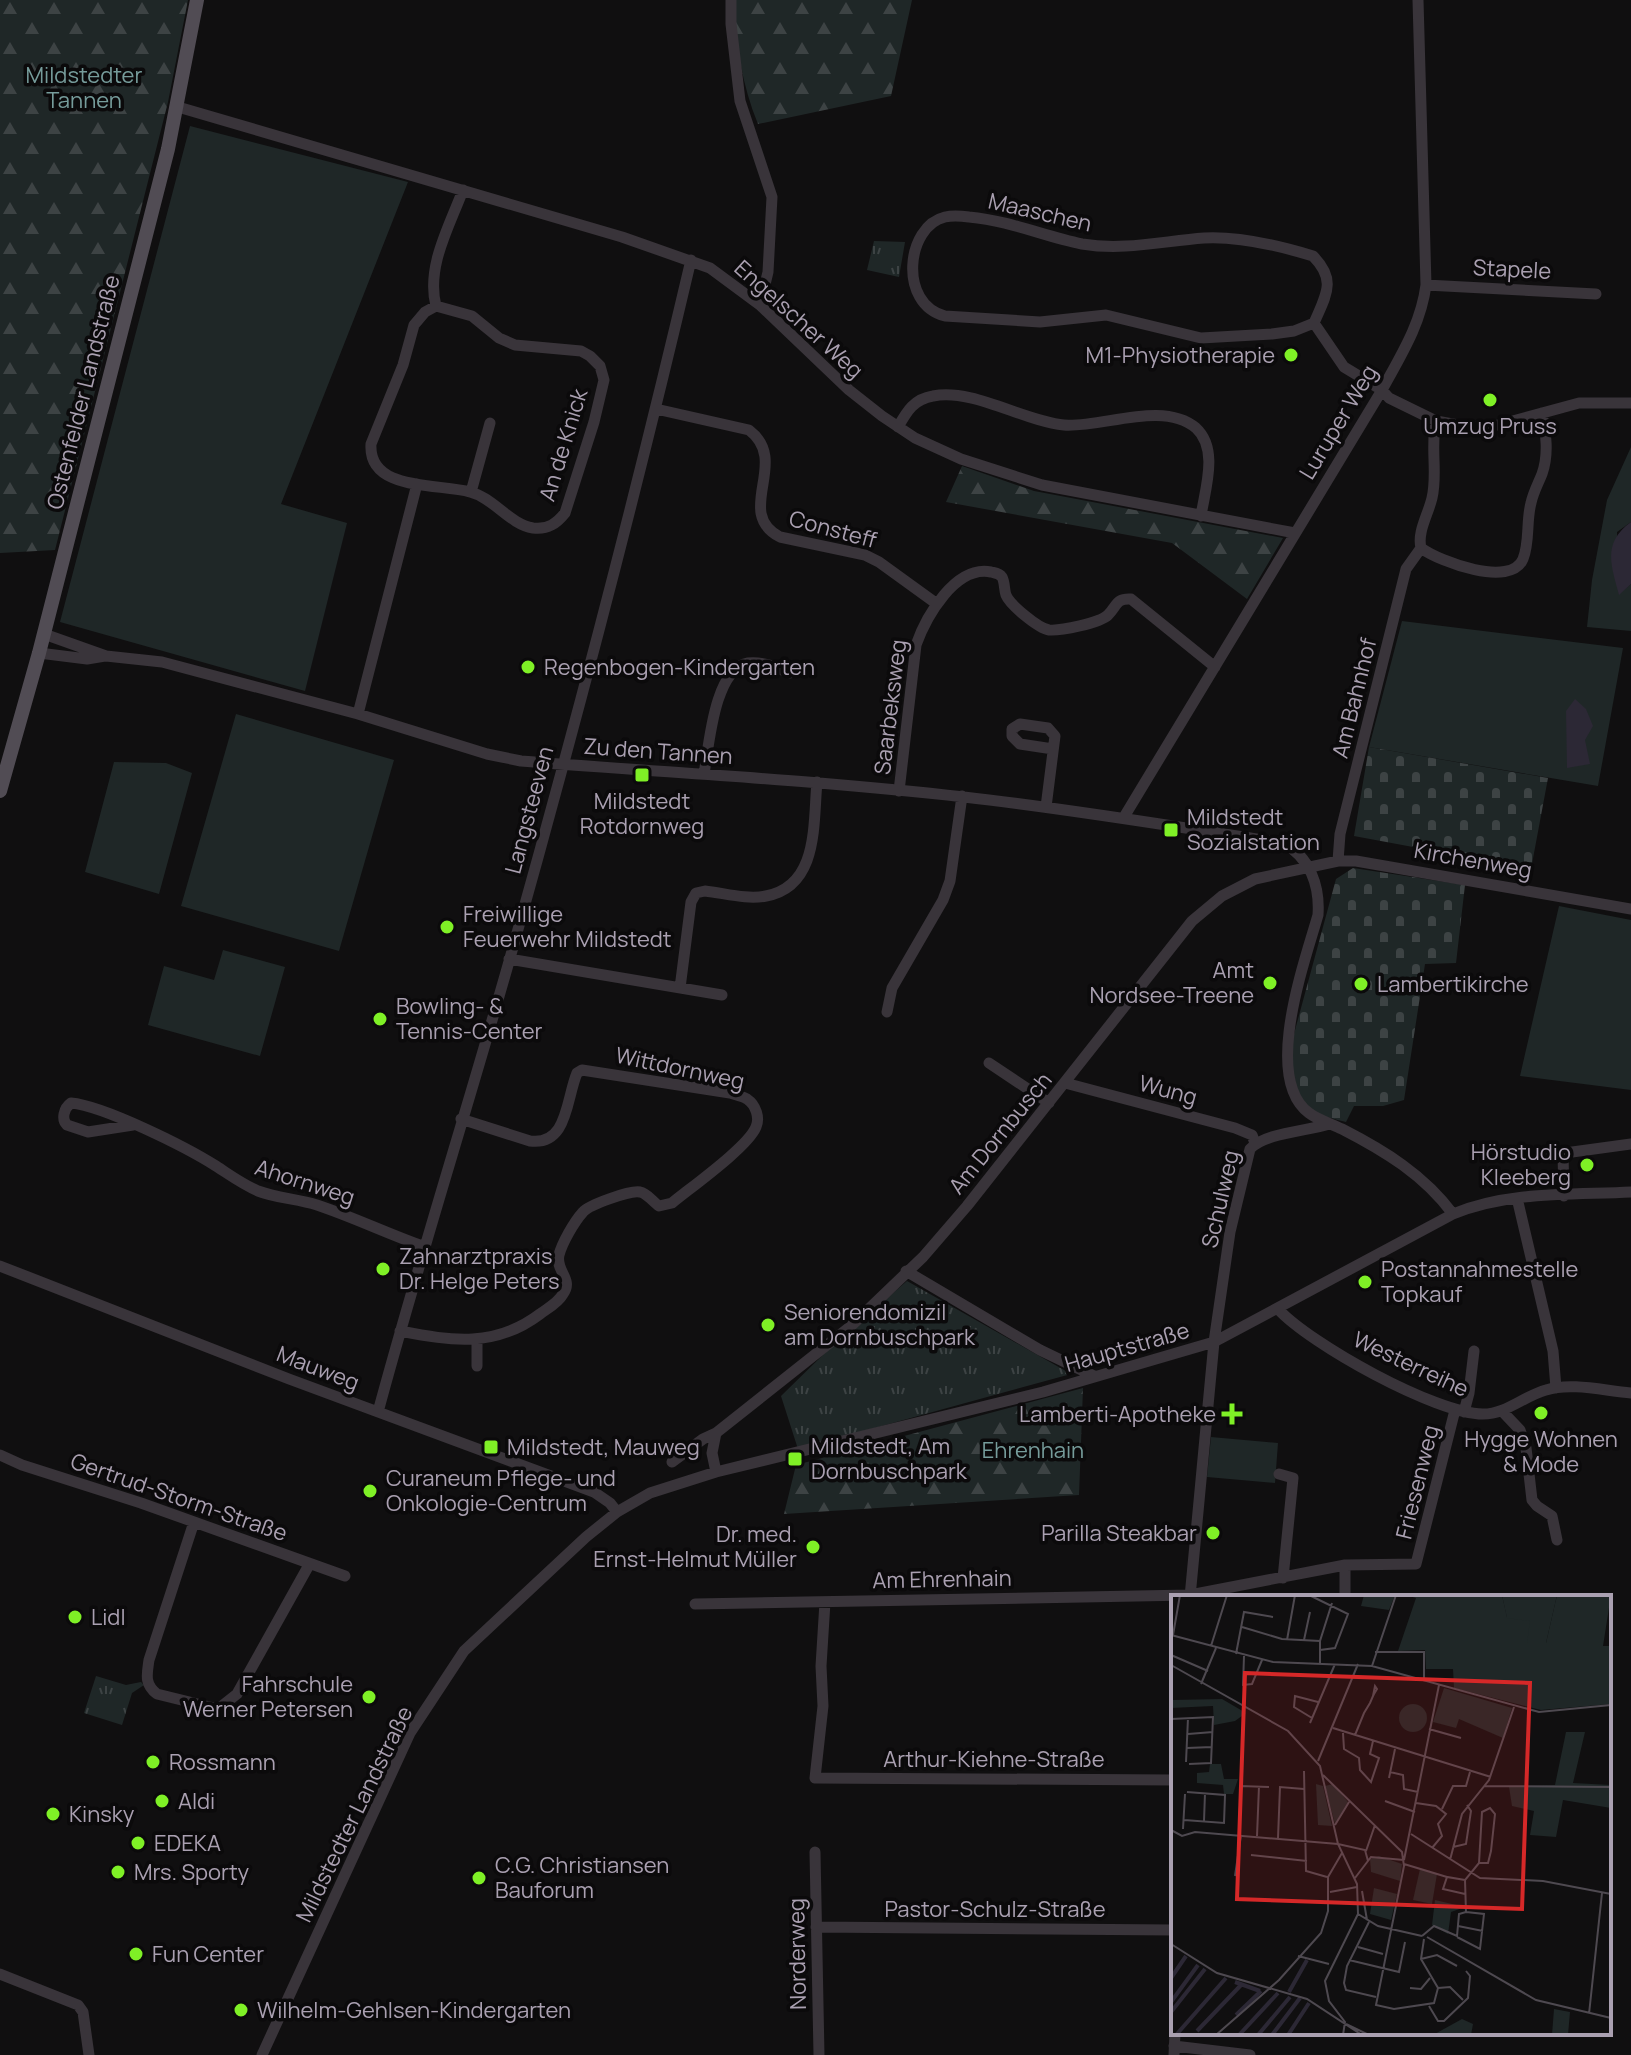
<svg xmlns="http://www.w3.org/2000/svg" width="1631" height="2055" font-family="Manrope,sans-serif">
  <defs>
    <pattern id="forest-firs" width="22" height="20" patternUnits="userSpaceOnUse" patternTransform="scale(2)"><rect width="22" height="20" fill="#1f2727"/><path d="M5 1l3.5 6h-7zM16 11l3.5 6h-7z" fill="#3d4344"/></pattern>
    <pattern id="cemetery-stones" width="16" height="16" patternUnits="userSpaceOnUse" patternTransform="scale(2)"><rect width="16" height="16" fill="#1f2727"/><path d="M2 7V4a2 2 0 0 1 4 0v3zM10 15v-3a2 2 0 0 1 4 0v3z" fill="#3d4344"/></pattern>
    <pattern id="park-tufts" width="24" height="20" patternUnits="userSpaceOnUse" patternTransform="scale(2)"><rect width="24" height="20" fill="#1f2727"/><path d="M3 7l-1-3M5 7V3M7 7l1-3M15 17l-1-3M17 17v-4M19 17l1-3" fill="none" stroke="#3d4344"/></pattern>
  </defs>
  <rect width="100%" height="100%" fill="#100f10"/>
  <path fill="#1f2727" d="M190 126 408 182 281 504 347 523 305 691 60 622Z
    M1631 447V522L1617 532 1619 594 1631 584V631L1587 627 1592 580 1607 500Z
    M1402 621 1623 648 1598 786 1369 747Z
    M236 714 394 760 339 951 181 906Z
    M114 762 166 763 192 773 159 894 85 872Z
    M1559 906 1631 920V1090L1520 1076Z
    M223 950 285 967 260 1056 148 1025 164 966 214 980Z
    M1211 1437 1278 1443 1275 1483 1207 1477Z"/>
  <path fill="url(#forest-firs)" d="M0 0H188L168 102 55 550 0 553Z
    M735 0H912L891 96 758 124C742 85 735 42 735 0Z
    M962 466 1034 491 1283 538 1247 599 1172 543 946 502Z
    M1083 1388 1079 1495 784 1514 796 1465Z"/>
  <path fill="url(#cemetery-stones)" d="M1369 747 1548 778 1531 869 1354 836Z
    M1353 868 1465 885 1456 963 1425 964 1404 1100 1383 1106H1354L1346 1122C1336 1119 1322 1117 1313 1112 1291 1099 1290 1068 1291 1045L1336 879Z"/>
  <path fill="url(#park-tufts)" d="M874 241 905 242 899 277 867 270Z
    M907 1281 1071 1374 798 1449 781 1396 829 1349Z
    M96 1676 126 1685 141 1682 144 1685 132 1693 122 1725 84 1713Z"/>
  <path fill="#2c2835" d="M1631 522V584L1619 595C1611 565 1602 543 1631 522Z
    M1575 699 1586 709 1593 726 1585 740 1590 764 1567 768 1566 711Z"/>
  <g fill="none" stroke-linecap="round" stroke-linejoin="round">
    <path stroke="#39343a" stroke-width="11" d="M731 0V24L740 101 772 197 768 272 760 305
      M178 107 622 237 710 268 760 305 849 390 882 416 915 438 961 459 1042 485 1295 533
      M1426 285 1596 294
      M436 306 472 316 499 338 515 345 581 351 590 356 600 366 604 380 594 422 565 513C557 523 548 530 533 528 509 524 494 498 470 492 440 483 368 492 371 444L403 365 414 325 425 312Z
      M436 306C426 267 449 227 463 190
      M1314 323C1326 295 1337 280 1313 256 1280 246 1239 236 1204 238 1163 241 1124 251 1082 244 1043 236 1011 221 969 217 962 216 953 215 945 217 906 226 898 304 945 316L1040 322 1106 315 1201 338 1272 334 1294 331 1314 323 1344 367 1382 390 1389 398 1436 421 1469 427 1498 425 1579 403H1631
      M656 409 749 430C791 462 733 512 780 537L865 555 879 562 937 604
      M1436 421C1430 447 1438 473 1432 498 1428 515 1417 532 1421 548 1440 562 1511 588 1523 559 1530 542 1526 521 1531 503 1533 493 1538 484 1542 474 1549 454 1546 434 1542 413
      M898 427C907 411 914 399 933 396 973 388 1023 421 1064 425 1102 428 1163 400 1196 428 1219 449 1205 489 1201 516
      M471 492 490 423
      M44 634 106 656 162 662 358 714 487 754 521 761C669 773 817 780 964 797 1071 809 1177 827 1283 843 1310 857 1320 886 1318 915 1305 961 1262 1078 1309 1113 1318 1120 1332 1124 1342 1129 1385 1151 1424 1175 1453 1214
      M39 653 87 659 105 656
      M358 714 417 484
      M704 774C709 746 714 669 748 663 762 661 778 668 790 673
      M899 791 916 645C926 617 955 565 991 572 995 573 999 573 1002 577 1005 582 1004 590 1006 595 1010 605 1038 628 1049 630 1060 631 1100 623 1108 615 1117 606 1116 598 1131 599L1215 667
      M1046 807 1055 736 1048 728 1020 724 1012 729V736L1020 744 1053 749
      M1124 817 1382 390C1401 355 1421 324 1426 285L1418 0
      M1338 861 1340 834 1406 569 1421 548
      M509 959 722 995
      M680 988 691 902 696 893 705 891C724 893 747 900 766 896 819 886 813 824 817 782
      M887 1012 892 988 943 900 950 881 962 796
      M989 1063 1049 1103
      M1065 1083 1235 1128 1252 1135 1255 1143
      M133 1125 88 1132 67 1125C61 1119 64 1108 71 1103 104 1106 186 1147 216 1166 230 1175 242 1184 258 1191 276 1198 298 1199 317 1205 353 1217 388 1234 425 1247
      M1563 1154 1564 1196
      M1543 1156 1631 1144
      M1517 1198 1553 1351 1556 1388
      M0 1266 289 1379 594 1492 610 1503 617 1512
      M906 1271 1040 1350 1094 1376
      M1278 1309C1310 1344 1436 1414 1483 1414 1506 1414 1524 1396 1546 1390 1571 1382 1605 1391 1631 1393
      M400 1331C452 1341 495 1348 540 1314 548 1308 558 1303 563 1294 574 1279 555 1271 559 1255 562 1243 574 1222 583 1212 589 1205 630 1190 640 1192 647 1193 653 1202 659 1206L672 1203C690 1188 748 1147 756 1127 760 1118 756 1105 747 1099 743 1096 735 1095 730 1093L582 1070 577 1073C566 1099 568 1146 530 1141L461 1119
      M477 1339V1366
      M1502 1411 1520 1430 1526 1448 1532 1500 1537 1506 1552 1516 1557 1540
      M378 1412C419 1260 467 1110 510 958 575 727 636 494 691 260
      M1464 1412 1469 1393 1474 1351
      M0 1455 22 1465 141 1503 345 1576
      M672 1462 703 1439 716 1433
      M716 1472 712 1453 716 1433 851 1326 923 1257 967 1206 1192 921 1222 896 1255 879 1338 861H1356L1631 909
      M1279 1474 1293 1478 1283 1578
      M194 1522 149 1660C147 1674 144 1684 157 1694L218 1709 237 1694 309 1565
      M1345 1565V1597
      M1190 1597 1214 1342 1230 1232 1250 1149C1264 1133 1308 1131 1329 1124
      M825 1602 821 1666 823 1706 815 1778 1173 1780
      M695 1604 1190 1595 1345 1565 1416 1564 1455 1410
      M815 1852 819 2055
      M816 1927 1173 1930
      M0 1974 78 2005 83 2012 89 2055
      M1174 2046 1250 2055
      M262 2055 410 1733 464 1651 586 1537 617 1512 650 1493 716 1472 1043 1392 1214 1342 1453 1214C1508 1191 1572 1195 1631 1192
      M1174 2055 1175 2033"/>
    <path stroke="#514c54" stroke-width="14" d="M0 791 39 653 168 149 197 0"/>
  </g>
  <g fill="#7ff026" stroke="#0b0a0b" stroke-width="3">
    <circle cx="1291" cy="355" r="8"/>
    <circle cx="1490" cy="400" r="8"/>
    <circle cx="528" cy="667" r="8"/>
    <rect x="634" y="767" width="16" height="16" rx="4"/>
    <rect x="1163" y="822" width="16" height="16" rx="4"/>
    <circle cx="447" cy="927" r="8"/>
    <circle cx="1270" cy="983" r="8"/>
    <circle cx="1361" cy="984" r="8"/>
    <circle cx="380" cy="1019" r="8"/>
    <circle cx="1587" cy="1165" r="8"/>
    <circle cx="383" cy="1269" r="8"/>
    <circle cx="1365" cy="1282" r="8"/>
    <circle cx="768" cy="1325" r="8"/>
    <circle cx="1541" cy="1413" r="8"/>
    <path d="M1228 1402h8v8h8v8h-8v8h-8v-8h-8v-8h8z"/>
    <rect x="483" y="1439" width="16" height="16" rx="4"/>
    <rect x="787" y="1451" width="16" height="16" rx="4"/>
    <circle cx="370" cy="1491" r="8"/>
    <circle cx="1213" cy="1533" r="8"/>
    <circle cx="813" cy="1547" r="8"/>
    <circle cx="75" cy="1617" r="8"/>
    <circle cx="369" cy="1697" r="8"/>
    <circle cx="153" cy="1762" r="8"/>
    <circle cx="162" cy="1801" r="8"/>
    <circle cx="53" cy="1814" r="8"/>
    <circle cx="138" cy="1843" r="8"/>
    <circle cx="118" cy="1872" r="8"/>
    <circle cx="479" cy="1878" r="8"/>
    <circle cx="136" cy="1954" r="8"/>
    <circle cx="241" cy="2010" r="8"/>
  </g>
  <g text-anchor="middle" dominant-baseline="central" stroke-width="7" stroke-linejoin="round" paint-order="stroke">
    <g font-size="22" fill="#769c9b" stroke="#0b0a0b">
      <text x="84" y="75">Mildstedter<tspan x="84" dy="25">Tannen</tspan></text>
      <text x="1033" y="1450">Ehrenhain</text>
    </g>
    <g font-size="22" fill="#aaa0b1" stroke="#0b0a0b">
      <text transform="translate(1040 212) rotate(13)">Maaschen</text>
      <text transform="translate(1512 269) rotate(3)">Stapele</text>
      <text transform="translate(799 319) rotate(42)">Engelscher Weg</text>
      <text transform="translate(83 392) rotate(-76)">Ostenfelder Landstraße</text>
      <text transform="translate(1338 422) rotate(-59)">Luruper Weg</text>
      <text transform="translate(563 445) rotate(-73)">An de Knick</text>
      <text transform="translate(833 529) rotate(15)">Consteff</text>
      <text transform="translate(1354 698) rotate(-76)">Am Bahnhof</text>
      <text transform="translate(890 707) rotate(-83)">Saarbeksweg</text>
      <text transform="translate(658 751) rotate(4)">Zu den Tannen</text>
      <text transform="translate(529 810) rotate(-75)">Langsteeven</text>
      <text transform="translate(1473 860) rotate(10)">Kirchenweg</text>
      <text transform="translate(680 1068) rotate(12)">Wittdornweg</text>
      <text transform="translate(1168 1090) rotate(15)">Wung</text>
      <text transform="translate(1000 1133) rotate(-51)">Am Dornbusch</text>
      <text transform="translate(305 1182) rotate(18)">Ahornweg</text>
      <text transform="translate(1220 1199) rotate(-77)">Schulweg</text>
      <text transform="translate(1127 1347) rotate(-16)">Hauptstraße</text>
      <text transform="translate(1411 1364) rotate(25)">Westerreihe</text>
      <text transform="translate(318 1368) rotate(21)">Mauweg</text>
      <text transform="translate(1417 1482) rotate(-76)">Friesenweg</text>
      <text transform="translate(179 1497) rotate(19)">Gertrud-Storm-Straße</text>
      <text transform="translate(942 1579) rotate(-1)">Am Ehrenhain</text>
      <text x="994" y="1759">Arthur-Kiehne-Straße</text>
      <text transform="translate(354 1814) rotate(-64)">Mildstedter Landstraße</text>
      <text x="995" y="1909">Pastor-Schulz-Straße</text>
      <text transform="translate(797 1954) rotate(-91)">Norderweg</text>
    </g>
    <g font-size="22" fill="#aaa0b1" stroke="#0b0a0b" text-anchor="start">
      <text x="1275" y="355" text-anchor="end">M1-Physiotherapie</text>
      <text x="1490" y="426" text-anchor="middle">Umzug Pruss</text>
      <text x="544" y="667">Regenbogen-Kindergarten</text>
      <text x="642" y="801" text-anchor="middle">Mildstedt<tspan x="642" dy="25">Rotdornweg</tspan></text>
      <text x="1187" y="817">Mildstedt<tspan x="1187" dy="25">Sozialstation</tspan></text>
      <text x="463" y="914">Freiwillige<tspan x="463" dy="25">Feuerwehr Mildstedt</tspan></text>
      <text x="1254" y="970" text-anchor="end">Amt<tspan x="1254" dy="25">Nordsee-Treene</tspan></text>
      <text x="1377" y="984">Lambertikirche</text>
      <text x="396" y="1006">Bowling- &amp;<tspan x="396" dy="25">Tennis-Center</tspan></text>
      <text x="1571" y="1152" text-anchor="end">Hörstudio<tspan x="1571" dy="25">Kleeberg</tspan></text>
      <text x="399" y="1256">Zahnarztpraxis<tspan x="399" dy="25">Dr. Helge Peters</tspan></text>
      <text x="1381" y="1269">Postannahmestelle<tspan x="1381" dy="25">Topkauf</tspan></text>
      <text x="784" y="1312">Seniorendomizil<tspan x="784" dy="25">am Dornbuschpark</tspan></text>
      <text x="1216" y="1414" text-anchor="end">Lamberti-Apotheke</text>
      <text x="1541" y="1439" text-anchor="middle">Hygge Wohnen<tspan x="1541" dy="25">&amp; Mode</tspan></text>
      <text x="811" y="1446">Mildstedt, Am<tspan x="811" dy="25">Dornbuschpark</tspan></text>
      <text x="507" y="1447">Mildstedt, Mauweg</text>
      <text x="386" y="1478">Curaneum Pflege- und<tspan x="386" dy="25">Onkologie-Centrum</tspan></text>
      <text x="1197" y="1533" text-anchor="end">Parilla Steakbar</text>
      <text x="797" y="1534" text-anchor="end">Dr. med.<tspan x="797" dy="25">Ernst-Helmut Müller</tspan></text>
      <text x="91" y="1617">Lidl</text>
      <text x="353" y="1684" text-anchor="end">Fahrschule<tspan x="353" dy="25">Werner Petersen</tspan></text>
      <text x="169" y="1762">Rossmann</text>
      <text x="178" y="1801">Aldi</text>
      <text x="69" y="1814">Kinsky</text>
      <text x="154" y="1843">EDEKA</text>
      <text x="495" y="1865">C.G. Christiansen<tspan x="495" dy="25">Bauforum</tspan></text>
      <text x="134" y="1872">Mrs. Sporty</text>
      <text x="152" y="1954">Fun Center</text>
      <text x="257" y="2010">Wilhelm-Gehlsen-Kindergarten</text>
    </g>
  </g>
  <g transform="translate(1171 1595)">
    <rect width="440" height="440" fill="#100f10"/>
    <path d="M273 93 341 113 332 143 288 124 285 133 262 127ZM51 104 75 118 64 126 43 130 42 111 0 113V105ZM228 123a14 14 0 1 1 28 0a14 14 0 1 1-28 0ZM249 274 266 279 261 309 242 305ZM203 293 226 299 220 325 199 319ZM264 305 294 312 280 317 277 339 261 330ZM383 414 399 417 397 440H381ZM291 424 302 429 300 440H262Z" fill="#1f2727"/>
    <path d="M193 0H224L218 15 190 11ZM235 0H331L336 22 359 25 375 48 386 0H440L432 51H440V109L370 115 283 93 282 74H255L254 55 227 56 245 3ZM395 137H414L402 188 440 190V213L392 205 385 242 359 240 363 216 341 211 338 192 384 190ZM145 189 152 191 161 231 147 230Z" fill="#1f2727"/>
    <path d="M208 261 231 269 229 286 200 277 199 264Z" fill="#1f2727"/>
    <path d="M331 0H386L375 48H356L359 26 336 23ZM39 169H50L53 184H67L62 199H53L52 190 26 188V178L38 177ZM162 189 177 207 164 229 154 191Z" fill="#1f2727"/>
    <path fill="none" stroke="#2c2835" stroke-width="4" d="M0 383 15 361M64 387 89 396M118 397 136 365M0 407 27 370M0 417 34 374M65 420 90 396M26 436 71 389M5 440 55 383M68 440 107 398M87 440 119 402M101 440 129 403M117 440 138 408"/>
    <path fill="none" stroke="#4e4950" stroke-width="2" d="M138 0 177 19 164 53 149 55M71 32 111 44 149 46M0 40 102 67 201 71 368 117 440 110M2 40 9 0M116 45 124 0M133 45 139 17M40 51 56 0M204 57H253V85M65 59 73 17 102 22M0 60 37 76M73 61 72 90 81 89 91 65M149 68V46L161 8M0 70 117 136 149 171 167 249 186 289 187 319 154 386 158 406 174 427 172 440M201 71 225 0M30 89 45 53M141 123 123 112 124 101 147 107M0 124 42 122 40 168 18 169M139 128 164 69M162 133 320 182M258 134 290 143M172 138 173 154 188 163 189 175 200 187 208 163 199 159 202 146M17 139 42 137M184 140 193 118 199 108 202 101 203 99 206 94 204 91 202 101M16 153 41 152M147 166 187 69M15 167 17 123M133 176 135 276 156 282M219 177 232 180 233 194 247 197M152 180 231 257 233 271 205 410 223 414 263 408 267 393 250 364 253 344M218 183 224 154M313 191 440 192M214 206 244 217M245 208 265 211 275 219 267 229 271 241 261 253M271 214 282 191H295L299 177M13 225 53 228 54 200 16 197M33 226 34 198M164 230 178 207M68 231 70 191 98 192M12 234 14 199M0 235 11 241 24 237 167 249 194 255 197 266M240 239 309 283 372 286 440 299M86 241 88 191M107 243 109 192 133 194M282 252 295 249 300 216 296 210M195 256 204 230M80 260 136 266M233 265 268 90M279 265 291 219 318 185 343 112M233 269 276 282M64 281 70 240M184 283 200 262 233 265M191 296 196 325M159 297 186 292M294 299 272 294 276 282 294 285M187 319 207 331 251 341M198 327 176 371 173 388 175 395 205 402M287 331 312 336M251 341 263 331 286 341 288 319 295 317 294 285 308 268 311 217 319 213 324 219 320 256 317 268H308M256 342 365 405 440 423M286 342 309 354 313 319 295 317M0 349 46 378 136 404 191 440M187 352 212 359M127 361 158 369M250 364 266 360 286 371M178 365 228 377 234 347M239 393 250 394 259 383M267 393 279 392 292 405M258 411 267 426H273L297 403 299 381 295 376M418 419 431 298M175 429 198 440M45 440 108 385 150 338 157 316V282L171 258M220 440H248"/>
    <path fill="#d62828" fill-opacity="0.15" stroke="#d62828" stroke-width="4" d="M74 78 359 88 351 314 66 304Z"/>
    <rect width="440" height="440" fill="none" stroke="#aaa0b1" stroke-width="4"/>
  </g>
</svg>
